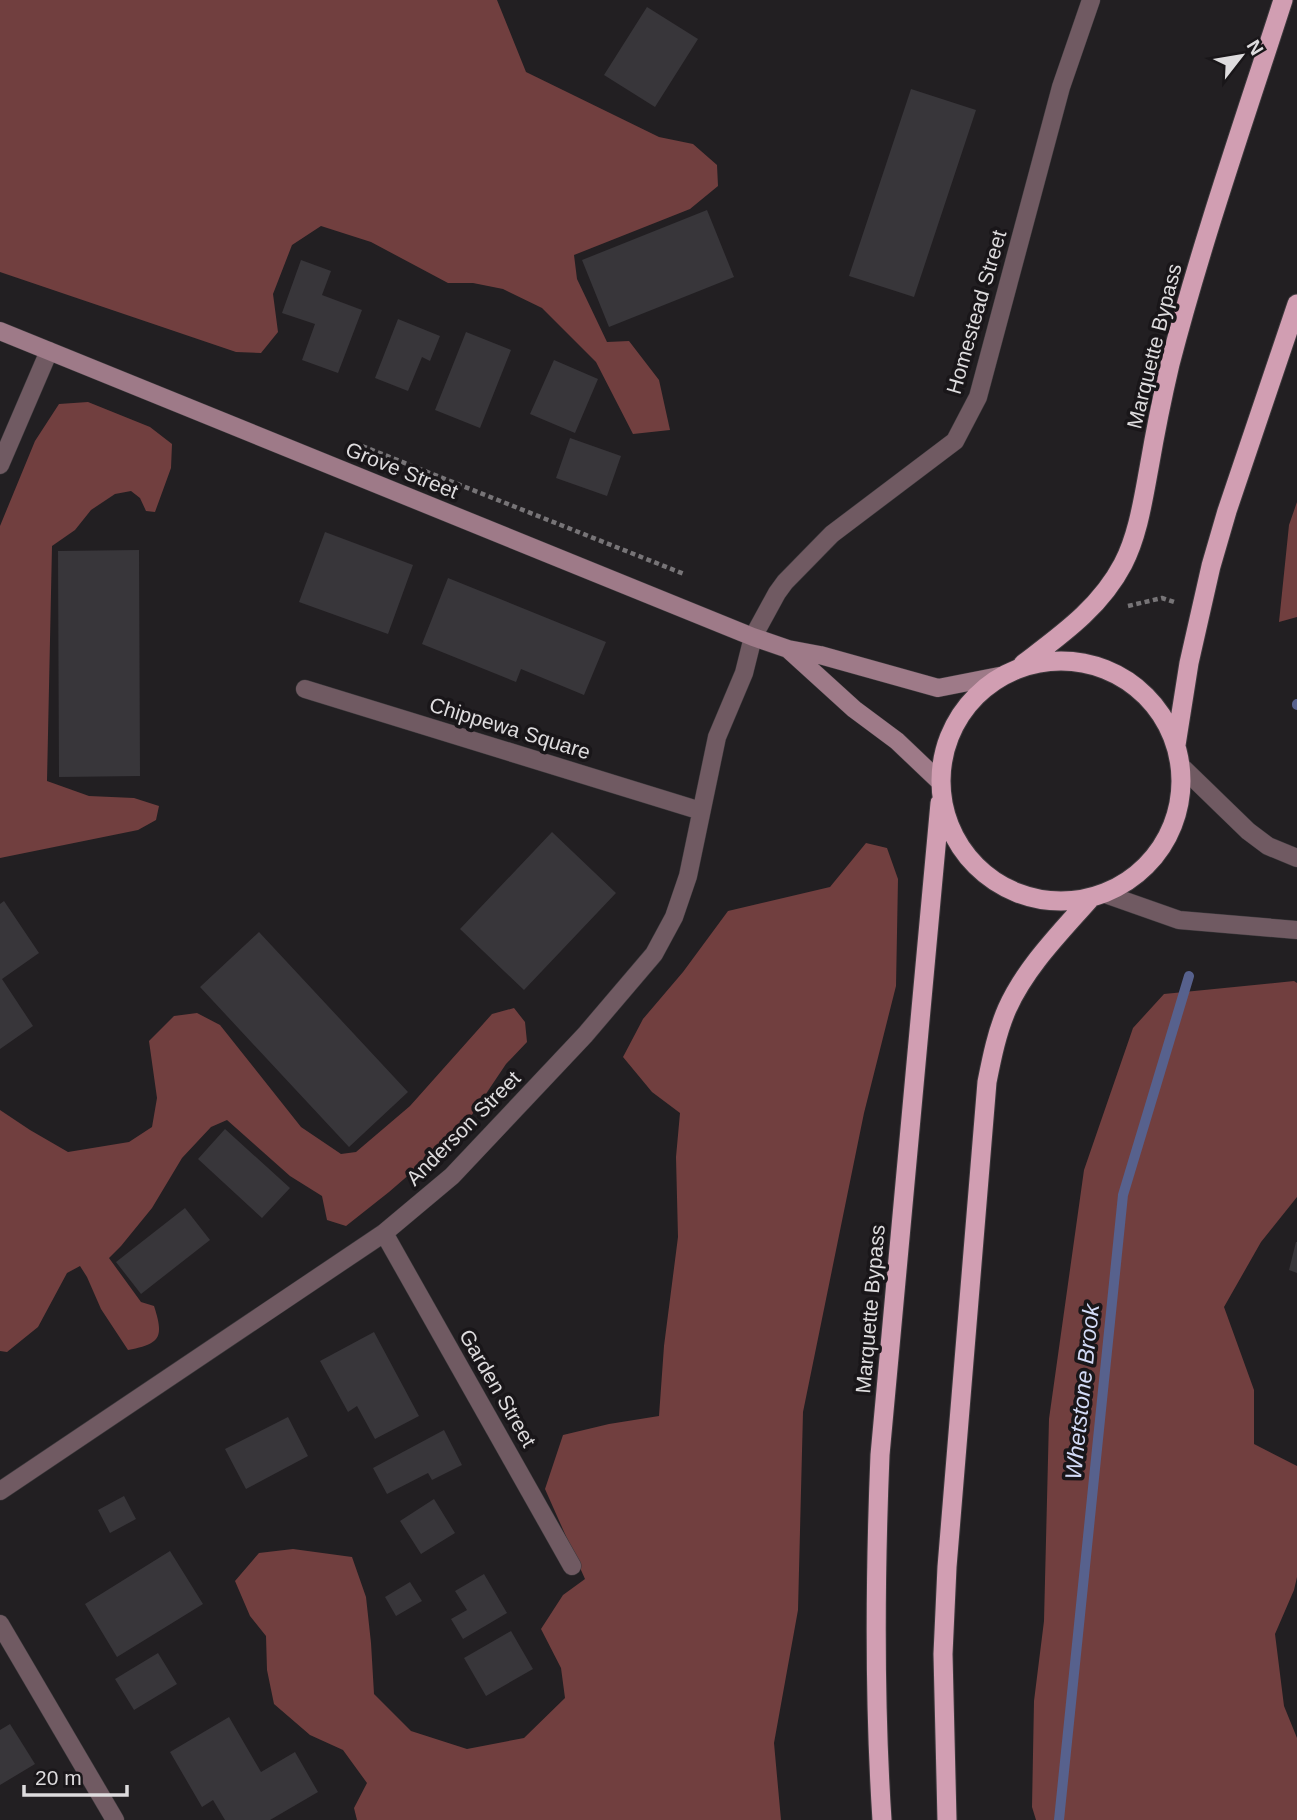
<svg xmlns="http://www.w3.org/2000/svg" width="1297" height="1820" font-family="Arial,sans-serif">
  <rect width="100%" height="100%" fill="#221f22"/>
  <path fill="#713f3f" d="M0 0H497L526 72 659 137 693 144 717 165 718 186 690 209 574 255 577 279 607 342 629 341 659 380 670 430 633 434 596 362 542 308 503 289 473 283H448L371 242 321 226 292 245 273 294 278 332 261 353 236 352 0 272Z
    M88 402 150 427 172 444 171 468 155 512 146 511 140 498 131 491 115 494 91 510 75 530 52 546 47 781 89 796 134 798 159 806 156 820 138 830 0 858V526L35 441 59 404Z
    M1297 502V617L1279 622 1289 525Z
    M866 843 887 848 898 879 896 986 864 1113 803 1412 798 1610 774 1743 781 1820H357L354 1808 367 1783 343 1750 310 1735 274 1704 267 1670 266 1636 250 1616 235 1581 259 1553 293 1549 352 1557 366 1597 371 1643 374 1694 411 1731 467 1749 524 1738 565 1698 561 1668 541 1629 563 1595 585 1579 545 1489 563 1435 609 1424 659 1416 664 1346 678 1237 676 1157 680 1113 652 1092 623 1057 643 1019 683 972 728 911 830 887Z
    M1294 981 1297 983V1197L1261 1242 1224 1307 1254 1390V1444L1297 1466V1577L1294 1590 1275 1634 1284 1706 1297 1738V1820H1036L1032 1807 1034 1701 1044 1621 1049 1419 1084 1170 1133 1028 1164 994Z
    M514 1008 525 1022 527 1042 506 1064 463 1128 389 1192 346 1226 327 1220 322 1196 290 1176 227 1120 211 1127 182 1158 152 1208 121 1246 109 1258 141 1302 154 1306C164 1337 161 1344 128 1350L101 1309 87 1277 80 1266 67 1273 38 1327 7 1352 0 1351V1110L30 1130 68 1152 129 1142 152 1127 157 1098 149 1041 174 1016 197 1013 220 1025 301 1127 341 1154 356 1152 410 1106 492 1014Z"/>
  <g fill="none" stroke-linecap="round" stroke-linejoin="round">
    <path stroke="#57618d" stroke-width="10" d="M1297 705V704
      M1059 1820 1123 1195 1189 976"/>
  </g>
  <path fill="#38363a" d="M647 7 698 39 655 107 604 75Z
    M911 89 976 110 914 297 849 276Z
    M707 210 734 277 609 327 582 260Z
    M301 260 331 271 322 295 362 310 338 373 302 360 315 324 282 313Z
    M398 319 440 336 430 361 422 357 408 391 375 378Z
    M466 332 511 350 480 428 435 410Z
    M554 360 598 379 575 433 530 414Z
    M570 438 621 456 607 496 556 478Z
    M325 532 413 565 388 634 299 602Z
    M139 550 140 776 59 777 58 551Z
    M448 578 606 642 584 695 521 669 516 682 422 644Z
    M552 832 616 893 524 990 460 929Z
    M4 901 39 953 2 979 33 1026 0 1049V904Z
    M259 932 408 1092 349 1147 200 987Z
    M225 1129 290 1188 262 1218 198 1159Z
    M185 1208 210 1240 141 1294 116 1262Z
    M1296 1242H1297V1273L1289 1270Z
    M374 1332 419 1416 375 1439 357 1406 348 1412 320 1361Z
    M288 1417 308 1456 246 1489 225 1449Z
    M444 1430 462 1465 432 1480 428 1473 387 1494 373 1468Z
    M124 1496 136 1519 110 1533 98 1510Z
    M434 1499 455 1533 421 1554 400 1521Z
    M170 1551 203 1604 117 1657 85 1604Z
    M484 1574 507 1613 463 1639 451 1619 467 1610 455 1591Z
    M410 1582 422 1601 396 1616 385 1597Z
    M511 1631 533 1669 486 1696 464 1658Z
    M158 1653 177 1684 134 1710 115 1679Z
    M229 1717 261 1772 295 1752 318 1792 270 1820H225L213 1800 202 1807 170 1752Z
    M10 1724 35 1764 0 1785V1730Z"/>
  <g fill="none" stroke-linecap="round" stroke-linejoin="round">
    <g stroke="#3c393c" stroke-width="19">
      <path id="minor" d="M0 465 49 351
        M305 689 701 811
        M384 1233 572 1566
        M0 1491 384 1233 452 1176 585 1035 654 954 674 917 688 876 717 737 744 673 753 637 777 593 785 582 832 534 955 441 978 397 1061 87 1091 0
        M0 1624 115 1820"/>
    </g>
    <g stroke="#3c393c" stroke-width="19">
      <path id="tertiary" d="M1181 766 1248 831 1268 846 1297 858
        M1108 895 1179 920 1297 930"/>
    </g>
    <g stroke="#3c393c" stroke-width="19">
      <path id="secondary" d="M0 331 753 637 788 649 820 655 938 688 999 676
        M788 649 854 709 897 741 938 780"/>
    </g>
    <g stroke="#3c393c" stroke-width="21">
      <path id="trunk" d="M941 781a120 120 0 1 1 240 0a120 120 0 1 1-240 0Z
        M1023 664C1061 635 1100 608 1123 564 1138 535 1143 500 1149 468 1155 433 1162 398 1170 364 1202 241 1244 121 1283 0
        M1176 745 1189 663 1211 566 1227 511 1297 304
        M882 1820C874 1699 875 1577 880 1455L940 803
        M947 1820 943 1654 947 1567 987 1082C992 1057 997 1032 1007 1009 1026 967 1059 934 1089 900"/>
    </g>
    <path stroke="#777477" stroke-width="4.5" stroke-dasharray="5 3.5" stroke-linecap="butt" d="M362 446 684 574
      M1128 606 1162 598 1177 603"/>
    <use href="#minor" stroke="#705a62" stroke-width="18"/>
    <use href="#tertiary" stroke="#705a62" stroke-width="18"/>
    <use href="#secondary" stroke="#9e7a88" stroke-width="18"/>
    <use href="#trunk" stroke="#d19eb2" stroke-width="19"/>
  </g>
  <g text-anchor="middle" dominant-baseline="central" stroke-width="7" stroke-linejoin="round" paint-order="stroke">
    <g font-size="21" fill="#dedcde" stroke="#191619">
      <text transform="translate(976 312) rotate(-74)">Homestead Street</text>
      <text transform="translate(1154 346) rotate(-76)">Marquette Bypass</text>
      <text transform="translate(402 470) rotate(22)">Grove Street</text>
      <text transform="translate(510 728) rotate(17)">Chippewa Square</text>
      <text transform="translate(463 1128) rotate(-45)">Anderson Street</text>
      <text transform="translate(870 1309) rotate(-85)">Marquette Bypass</text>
      <text transform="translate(498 1388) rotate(60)">Garden Street</text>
    </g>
    <g font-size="23" font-style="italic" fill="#d3dbf7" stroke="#191619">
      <text transform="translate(1082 1392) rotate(-84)">Whetstone Brook</text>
    </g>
  </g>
  <g transform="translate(1241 56) rotate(59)" stroke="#191619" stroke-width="5" paint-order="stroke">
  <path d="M0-5L12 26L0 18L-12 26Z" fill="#dedcde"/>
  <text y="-10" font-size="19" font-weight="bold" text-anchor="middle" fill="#dedcde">N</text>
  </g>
  <path d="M24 1785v10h103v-10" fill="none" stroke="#dedcde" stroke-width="3.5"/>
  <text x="35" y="1785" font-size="21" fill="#dedcde" stroke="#191619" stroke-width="5" paint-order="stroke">20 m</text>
</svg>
